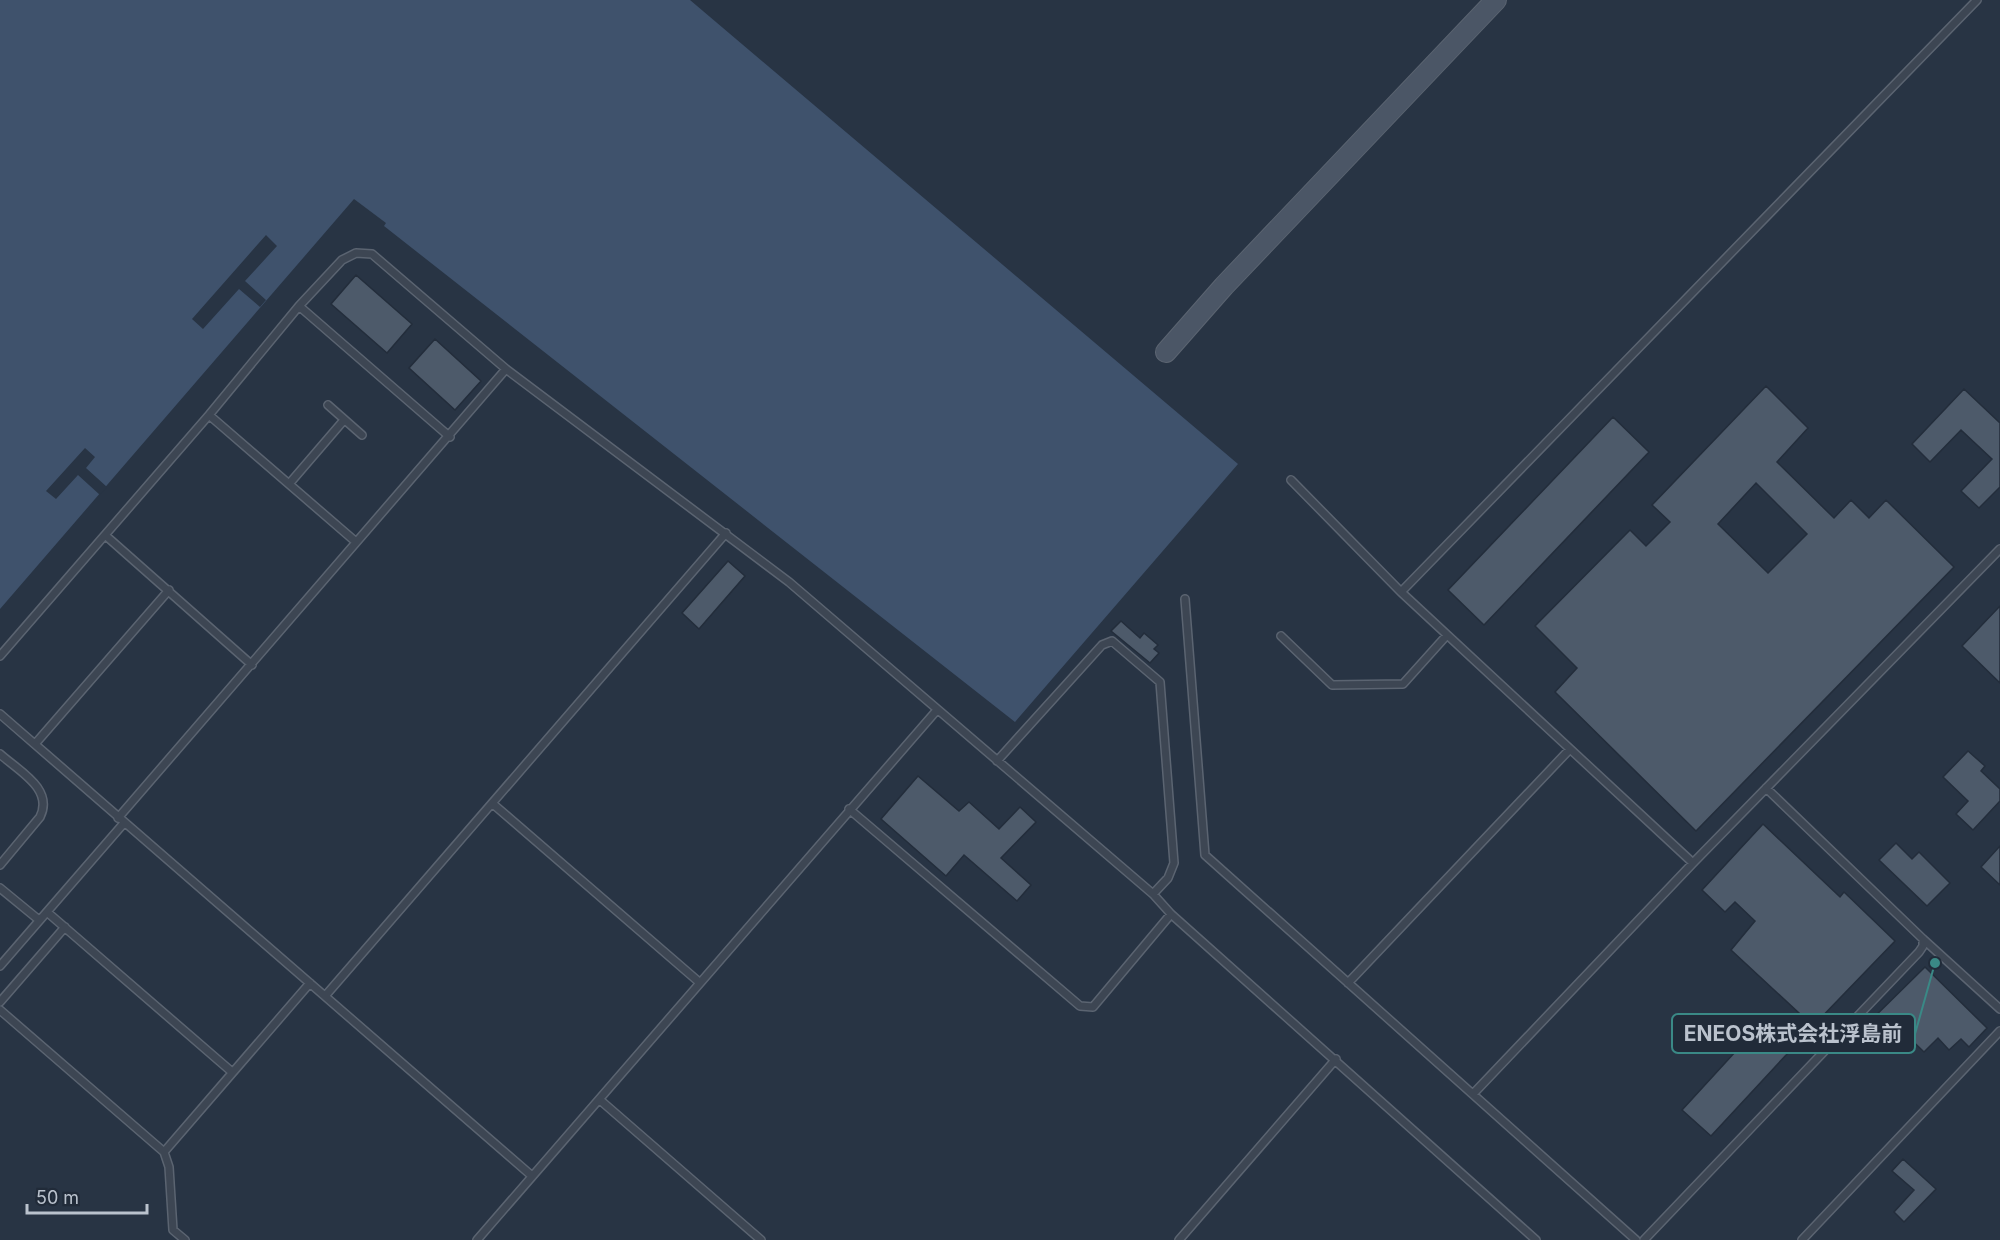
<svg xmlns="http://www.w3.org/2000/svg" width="2000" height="1240" font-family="Inter,'Noto Sans JP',sans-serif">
  <rect width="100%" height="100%" fill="#283444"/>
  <path fill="#3f526c" d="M0 0H690L1238 464 1015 722 384 226 386 223 354 199 0 609Z"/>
  <path fill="#283444" d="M266 235 277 246 245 281 266 300 260 307 239 289 203 329 192 319Z
    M85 448 95 457 86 468 107 487 100 495 78 475 56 499 46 491Z"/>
  <path fill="#4d5a6a" stroke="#232d3b" stroke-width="1.5" fill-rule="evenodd" d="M356 275 412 324 387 353 331 304Z
    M435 339 481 381 455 410 409 368Z
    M1766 386 1808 428 1777 462 1834 518 1851 500 1869 518 1886 500 1954 567 1696 831 1555 692 1577 668 1535 626 1630 530 1646 546 1670 522 1652 505ZM1756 483 1807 534 1768 573 1718 524Z
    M1964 389 2000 423V487L1979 508 1961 491 1992 459 1961 430 1930 462 1912 444Z
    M1613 417 1649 452 1484 625 1448 590Z
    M728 561 745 576 699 629 682 613Z
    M2000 606V683L1962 646Z
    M1121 621 1140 638 1144 633 1158 645 1154 649 1159 653 1150 663 1111 631Z
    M1968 751 1985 766 1981 771 2000 789V801L1973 830 1956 814 1968 801 1943 777Z
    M918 776 959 811 969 802 999 829 1020 807 1036 822 1001 858 1031 885 1017 901 964 855 946 876 881 819Z
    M1763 824 1840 897 1844 892 1895 941 1813 1026 1731 950 1755 921 1735 902 1725 912 1702 890Z
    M1896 843 1912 859 1919 852 1950 883 1927 906 1879 860Z
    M2000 846V885L1981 867Z
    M1925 967 1987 1028 1969 1047 1961 1039 1949 1050 1938 1038 1924 1052 1890 1019 1870 1039 1861 1030Z
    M1758 1027 1787 1054 1711 1136 1682 1110Z
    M1903 1159 1936 1189 1904 1222 1894 1212 1914 1190 1892 1171Z"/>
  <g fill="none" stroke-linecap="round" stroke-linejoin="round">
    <g stroke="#5b6471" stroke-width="10">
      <path id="lane" d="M299 306 450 437
        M328 405 362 435
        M209 415 356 542
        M1291 480 1401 592 1693 863
        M289 484 344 420
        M105 535 252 665
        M1401 592 1977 0
        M1185 599 1205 855 1636 1240
        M1281 636 1332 685 1403 684 1447 635
        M0 656 209 415 299 306 342 260 356 253 372 254 506 369 789 582 1153 894 1171 914 1536 1240
        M0 714 532 1176
        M35 744 169 590
        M0 754C19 771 54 789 40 817L0 865
        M997 761 1102 645 1112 641 1160 682 1174 863 1168 878 1153 894
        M1766 788 1923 939 2000 1009
        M493 804 699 982
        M849 809 1080 1006 1093 1007 1171 914
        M118 818 506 369
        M0 888 39 920
        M47 912 232 1072
        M0 966 124 823
        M1348 983 1570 749
        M326 995 726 533
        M0 1002 65 927
        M0 1010 164 1152
        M1473 1094 1693 863 2000 549
        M600 1100 761 1240
        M185 1240 173 1230 169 1167 164 1152 310 983
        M477 1240 937 710
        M1179 1240 1336 1059
        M1644 1240 1919 952 1923 946V939
        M1802 1240 2000 1031"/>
    </g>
    <g stroke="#5b6471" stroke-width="22">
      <path id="secondary" d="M1166 352 1224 286 1496 0"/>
    </g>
    <use href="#lane" stroke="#3d4653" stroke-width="7"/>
    <use href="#secondary" stroke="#4b5666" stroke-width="20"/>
  </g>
  <path fill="none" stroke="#3a8986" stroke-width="2" d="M1935 963L1915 1034"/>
  <circle fill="#3a8986" stroke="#212b39" stroke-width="2" cx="1935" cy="963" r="6"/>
  <rect fill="#212b39" stroke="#3a8986" stroke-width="2" x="1672" y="1014" width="243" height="39" rx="6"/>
  <g font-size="21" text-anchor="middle" font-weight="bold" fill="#bac2cd">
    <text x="1793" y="1041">ENEOS株式会社浮島前</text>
  </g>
  <path d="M27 1204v9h120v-9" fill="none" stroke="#bac2cd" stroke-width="3"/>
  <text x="36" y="1204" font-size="18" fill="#bac2cd" stroke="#212b39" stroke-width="4.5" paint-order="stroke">50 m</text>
</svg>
